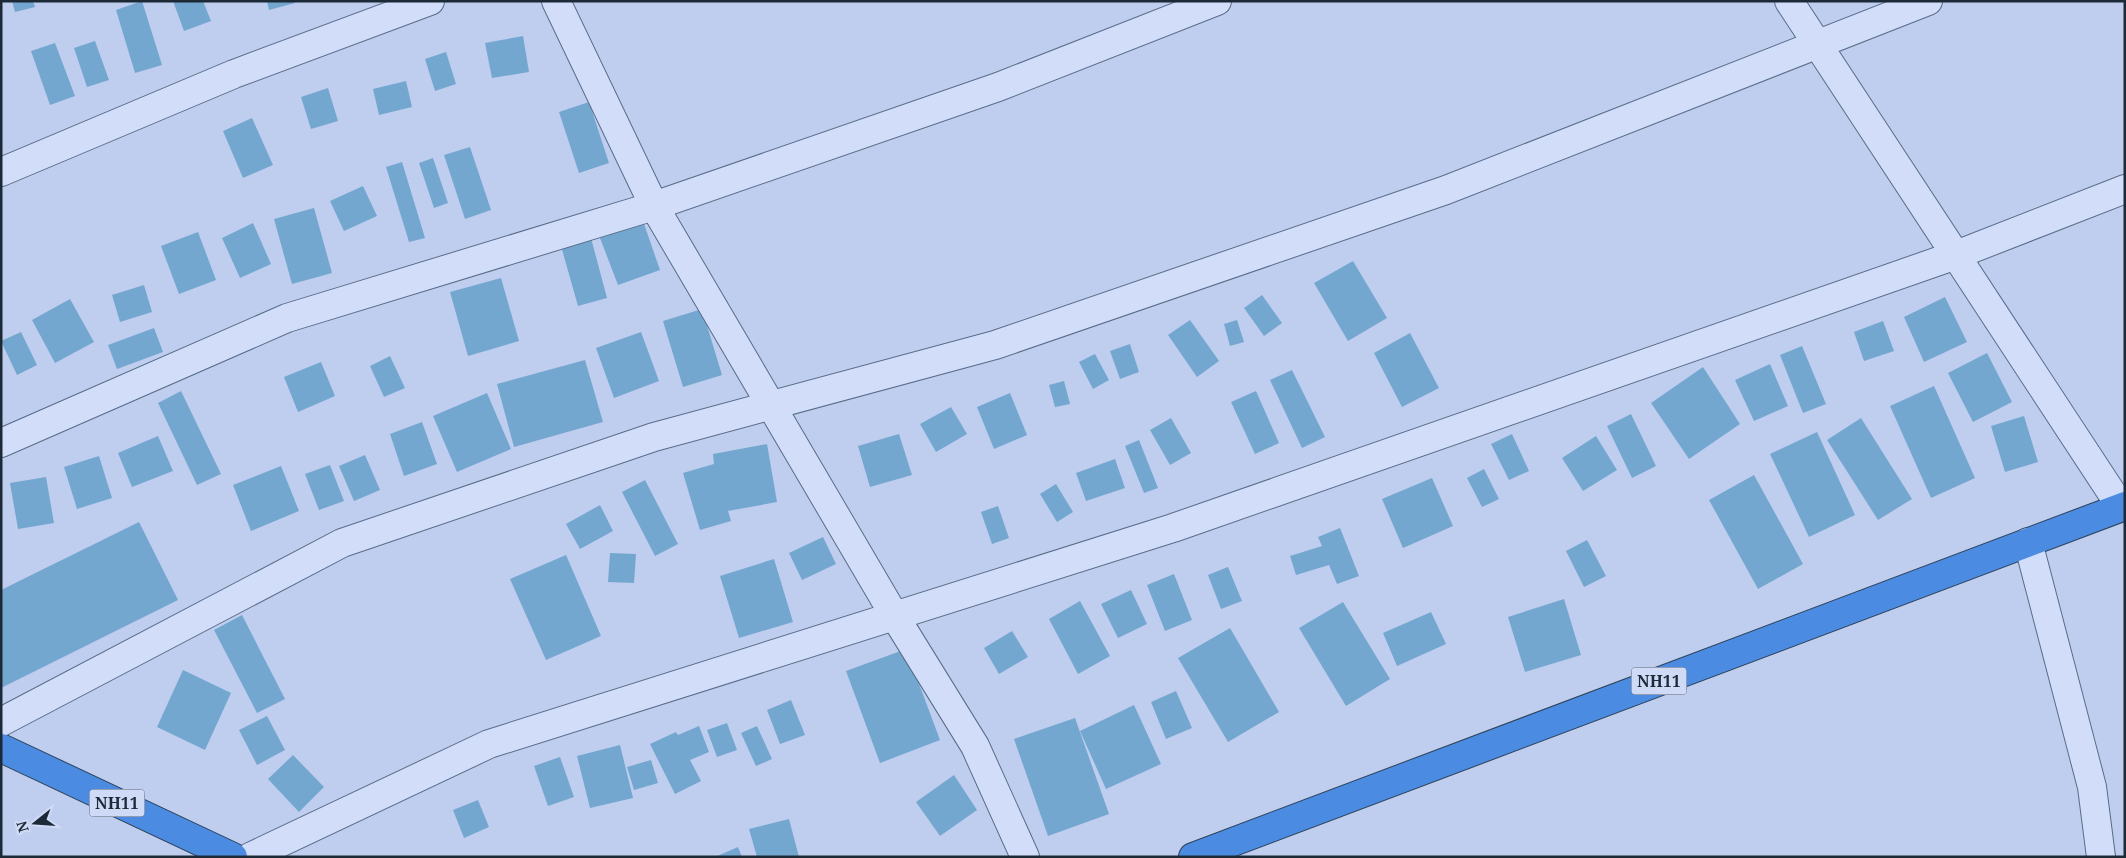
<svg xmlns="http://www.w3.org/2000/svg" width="2126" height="858" font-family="'Noto Serif',serif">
  <rect width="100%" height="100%" fill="#bfcdef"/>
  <path fill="#74a7cf" d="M12 1H33L35 7 15 12Z
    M142 1 162 65 135 73 116 10Z
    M173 1H203L211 21 184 31Z
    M267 1H294L295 3 269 10Z
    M523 36 529 72 492 78 485 43Z
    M95 41 109 80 87 87 74 48Z
    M55 43 75 96 50 105 31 51Z
    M446 52 456 84 435 91 425 59Z
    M406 81 412 107 379 115 373 89Z
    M328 88 338 121 311 129 301 97Z
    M589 102 609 163 579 173 559 112Z
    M252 118 273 165 243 178 223 131Z
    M470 147 491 210 465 219 444 155Z
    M433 158 448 203 434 208 419 163Z
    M402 162 425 238 409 242 386 167Z
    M363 186 377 216 344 231 330 201Z
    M314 208 332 273 292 284 274 219Z
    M643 221 660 270 618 285 600 238Z
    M253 223 271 264 240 278 222 238Z
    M198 232 216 280 179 294 161 246Z
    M591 238 607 298 578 306 561 246Z
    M1353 261 1387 318 1348 341 1314 283Z
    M501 278 519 341 468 356 450 292Z
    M144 285 152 312 120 322 112 295Z
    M1262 295 1282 323 1264 336 1244 308Z
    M1945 297 1967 342 1924 362 1904 317Z
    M70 299 94 342 55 363 32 320Z
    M702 309 722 375 683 387 663 321Z
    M1190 320 1219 361 1197 377 1168 335Z
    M1237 320 1244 342 1230 346 1224 324Z
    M1883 321 1894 351 1864 361 1854 332Z
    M154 328 163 352 117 369 108 345Z
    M21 332 37 365 17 375 1 341Z
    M641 332 659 381 614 398 596 348Z
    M1410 333 1439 388 1402 407 1374 353Z
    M1130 344 1139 372 1120 379 1110 351Z
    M1802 346 1826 404 1803 413 1780 355Z
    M1987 353 2012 402 1973 422 1948 373Z
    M1095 354 1109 380 1093 389 1079 362Z
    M390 356 405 388 384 397 370 366Z
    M585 360 603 422 514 447 497 384Z
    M321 362 335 396 298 412 284 377Z
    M1770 364 1788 406 1754 421 1735 380Z
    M1703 367 1740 424 1689 459 1651 403Z
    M1292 370 1325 437 1302 448 1270 380Z
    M1064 381 1070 404 1055 407 1049 385Z
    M1934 386 1975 478 1931 498 1890 406Z
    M181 391 221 474 197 485 158 403Z
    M1256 391 1279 443 1255 454 1231 402Z
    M487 393 511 449 457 472 433 416Z
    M1010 393 1027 435 994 449 977 407Z
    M951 407 967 434 936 452 920 424Z
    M1631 414 1656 466 1632 478 1607 426Z
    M2024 416 2038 462 2005 472 1991 426Z
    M1171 418 1191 453 1170 465 1150 430Z
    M1861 418 1912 499 1878 520 1827 440Z
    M422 422 437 464 404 476 390 434Z
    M1817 432 1855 515 1809 537 1770 454Z
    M899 434 912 475 870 487 858 446Z
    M1512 434 1529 471 1509 480 1491 444Z
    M158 436 173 471 132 487 118 453Z
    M1596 436 1617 470 1583 491 1562 458Z
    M1139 440 1158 488 1144 493 1125 446Z
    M767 444 777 502 728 511 731 521 700 530 683 473 714 464 713 454Z
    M365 455 380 490 354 501 339 466Z
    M99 456 112 498 77 509 64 467Z
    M1115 459 1125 488 1086 501 1076 473Z
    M330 465 344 501 319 510 305 474Z
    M281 466 299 511 251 531 233 485Z
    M1484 469 1499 499 1482 507 1467 478Z
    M1754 475 1803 564 1758 589 1709 500Z
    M46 477 54 523 18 529 10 483Z
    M1432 478 1453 526 1403 548 1382 499Z
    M645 480 678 544 655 556 622 492Z
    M1056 484 1073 512 1057 522 1040 494Z
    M600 505 613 531 580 549 566 524Z
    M998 506 1009 538 992 544 981 512Z
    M139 522 178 600 1 688V590Z
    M1340 528 1359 576 1337 584 1329 565 1296 575 1290 556 1322 546 1318 537Z
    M823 537 836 564 802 580 789 553Z
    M1587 540 1606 576 1584 587 1566 551Z
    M610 553 636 554 634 583 608 582Z
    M566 555 601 636 546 660 510 579Z
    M774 559 793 622 739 638 720 576Z
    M1228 567 1242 601 1221 609 1208 575Z
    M1174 574 1192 620 1165 631 1147 585Z
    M1131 590 1147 624 1118 638 1101 604Z
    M1564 599 1581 655 1525 672 1508 617Z
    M1080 601 1110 656 1078 674 1049 619Z
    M1343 602 1390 679 1346 706 1299 628Z
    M1431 612 1446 644 1397 666 1383 633Z
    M242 615 285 699 257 713 214 630Z
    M1230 628 1279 712 1228 742 1178 658Z
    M1012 631 1028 657 999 674 984 648Z
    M906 649 940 740 880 763 846 671Z
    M183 670 231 693 205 750 157 727Z
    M1176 691 1192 728 1166 739 1151 702Z
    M791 700 805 735 780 744 767 710Z
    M1134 705 1161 764 1106 789 1080 731Z
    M267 716 285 750 257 765 239 730Z
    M1075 718 1109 814 1048 836 1014 739Z
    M727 723 737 750 717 757 707 730Z
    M699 726 709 752 690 760 701 781 675 794 650 744 676 732 678 735Z
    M757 726 772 759 756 766 741 733Z
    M620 745 633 798 590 808 577 756Z
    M293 755 324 787 299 812 268 779Z
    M560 757 574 797 548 806 534 766Z
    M651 760 658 783 634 790 627 767Z
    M954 775 977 810 940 836 916 802Z
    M478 800 489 827 464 838 453 810Z
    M789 819 799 857H757L749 829Z
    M738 847 742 857H715Z"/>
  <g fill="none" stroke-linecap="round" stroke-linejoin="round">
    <g stroke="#576d88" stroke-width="30">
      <path id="street" d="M556 1 654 206 894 615 975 746 1025 857
        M1789 1 2121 507
        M1 172 234 74 430 1
        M1 443 287 318 654 206 998 87 1217 1
        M2028 542 2092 787 2101 857
        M1 722 342 543 654 437 995 345 1446 190 1928 1
        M250 857 489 744 1173 528 1956 255 2125 189"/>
    </g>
    <g stroke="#2c4156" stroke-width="30">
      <path id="highway" d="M1 748 233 857
        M1193 857 2125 506"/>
    </g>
    <use href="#street" stroke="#d2ddfa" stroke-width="28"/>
    <use href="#highway" stroke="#4c8be2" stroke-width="28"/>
  </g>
  <g text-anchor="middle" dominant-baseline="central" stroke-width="4.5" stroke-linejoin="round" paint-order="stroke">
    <g fill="#cfdaf6" stroke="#525f70" stroke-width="1">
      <rect x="1631.5" y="667.5" width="55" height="27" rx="4"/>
      <rect x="89.5" y="789.5" width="55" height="27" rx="4"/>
    </g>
    <g font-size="16" font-weight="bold" fill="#1c2a37">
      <text x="1659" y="681">NH11</text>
      <text x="117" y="803">NH11</text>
    </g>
  </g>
  <rect width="2126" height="858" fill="none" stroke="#1c2a37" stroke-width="5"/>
  <g transform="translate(35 823) rotate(253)" stroke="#cfdaf6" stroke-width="4" paint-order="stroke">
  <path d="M0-4L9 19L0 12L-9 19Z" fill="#1c2a37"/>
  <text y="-8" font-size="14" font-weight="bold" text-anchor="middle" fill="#1c2a37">N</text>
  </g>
</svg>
